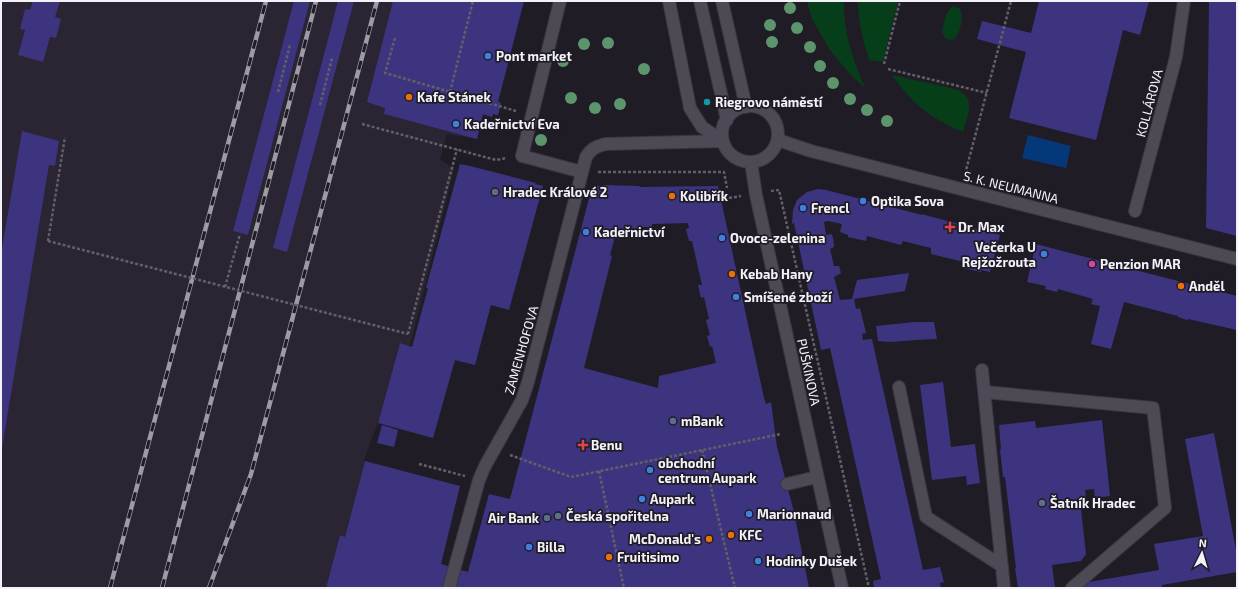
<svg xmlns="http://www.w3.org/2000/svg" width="1238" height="589" font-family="'Exo 2',sans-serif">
  <rect width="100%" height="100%" fill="#201c26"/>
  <path fill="#2a2433" d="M1 1H524L498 101 501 103 498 115 493 114 492 117 483 115 477 139 447 134 440 159 454 169 410 346 400 343 378 423 364 459 365 461 345 537 340 535 326 588H1Z"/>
  <path fill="#073e1a" d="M807 1H844C843 32 853 60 865 88L851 75 830 50 812 19Z
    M858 1H898L883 62 869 60C863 40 858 21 858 1Z
    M954 6 960 9C964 17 960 33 955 39L950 40 945 38 942 32C944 24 945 10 954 6Z
    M892 75 955 89C977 97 968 115 963 132 931 118 912 104 892 75Z"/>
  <path fill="#053879" d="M1028 135 1071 146 1066 168 1022 158Z"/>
  <path fill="#3c347f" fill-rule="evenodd" d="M33 1H60L55 17 61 19 56 38 50 37 43 62 18 55 25 30 20 29 25 9 30 10Z
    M294 1H310L248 235 233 231Z
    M338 1H354L287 252 273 248Z
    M393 1H524L498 102 501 103 498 115 493 114 492 117 483 114 477 139 384 114 385 108 367 102Z
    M1039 1H1149L1140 35 1123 30 1096 140 1009 118 1026 52 977 39 982 21 1031 33Z
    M1209 1H1237V236L1206 228Z
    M22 131 59 141 55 166 49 165 2 448 1 254Z
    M460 164 470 166 536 183 535 184 543 186 509 310 491 305 475 365 455 360 433 438 378 423 400 343 412 347 428 288H426Z
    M605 185 639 186 640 187 718 186 764 398 766 404 771 402 777 447 794 512 809 588H326L340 535 345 537 365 461 460 486 441 564 468 572 489 494 510 499 591 191 597 186ZM688 223 689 228 686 229 689 241H692L702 285H698L701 298 704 297 709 319 706 320 710 335 707 336 710 347 712 346 716 363 659 376 658 388 584 368 612 256 610 255 616 233H640V227H652V224Z
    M818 189 826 190 922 215 923 214 925 215 1000 235 990 272 981 270V272L962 268 964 262 931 254V248L903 241 901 245 867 236 866 241 848 237V235L840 232 842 224 828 221 824 222 826 235 831 234 833 237 834 247 830 249 834 266H839L841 273 834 277 840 300 852 299 857 280 909 273 905 291 854 299 856 309 860 308 866 333 862 334 863 340 872 339 923 570 940 567 944 582 940 583 941 588H874L873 581 881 579 830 348 821 350 794 223 792 224 793 210 797 200 807 192Z
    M1036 244 1131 269 1237 296V330L1188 319 1187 320 1178 317V316L1124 302 1111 349 1091 344 1100 306 1091 304 1093 299 1058 289 1057 292 1045 289 1046 286 1027 282Z
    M914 322H934L937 339 915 340 891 342 878 341 876 326Z
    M943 382 951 447 975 444 980 483 967 485 966 476 932 480 920 385Z
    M1102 420 1110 496 1095 498 1094 489 1085 490 1086 499 1080 500 1086 554 1081 561 1052 565 1055 588H1018L1015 568H1016L1005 477H1003L1000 449H1001L999 425 1035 421 1036 428Z
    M382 425 398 430 394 447 377 443Z
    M1214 433 1237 555V572L1162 585V588H1084L1083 583 1159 570 1154 544 1203 536 1185 439Z"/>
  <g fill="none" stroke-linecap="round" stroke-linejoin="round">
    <g stroke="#39363e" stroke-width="14">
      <path id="minor" d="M560 1 522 156 582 172
        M669 1 690 108 702 127 723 141
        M700 1 727 120
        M722 1 746 107
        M722 134a28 28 0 1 1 56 0a28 28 0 1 1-56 0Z
        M778 140 811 151 1237 259
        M751 162 756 195 842 588
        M1135 211 1176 57 1184 1
        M982 370 1004 588
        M899 387 926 517 1002 566
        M985 392 1153 408 1165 508 1072 588
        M787 484 817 477
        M449 588 479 480 485 466 522 400 528 382 586 157C591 149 596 146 606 144L723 141"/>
    </g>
    <path stroke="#635f68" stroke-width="2.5" stroke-dasharray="3 2" stroke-linecap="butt" d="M395 38 385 73 516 111
      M884 64 900 1
      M888 69 987 93
      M278 92 290 45
      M450 92 473 1
      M320 105 332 58
      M362 124 496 160 507 158
      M598 172H724L727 188
      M965 174 1011 1
      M771 191 779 190 869 588
      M729 198 741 196
      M48 241 65 137
      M225 287 240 234
      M408 334 457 149
      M702 450 735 588
      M510 455 571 477 781 434
      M419 464 465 476
      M599 471 624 588"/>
    <use href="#minor" stroke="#4e4a55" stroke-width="12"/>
    <g stroke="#9d9ba3" stroke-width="4.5">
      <path id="rail" d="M110 588 266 1
        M162 588 316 1
        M209 588 251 474 377 1"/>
    </g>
    <use href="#rail" stroke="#201c26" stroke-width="3" stroke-dasharray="9" stroke-linecap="butt"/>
    <path stroke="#635f68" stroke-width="2.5" stroke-dasharray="3 2" stroke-linecap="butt" d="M48 241 408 334"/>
  </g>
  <g fill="#5c956b">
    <circle cx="790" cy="8" r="6"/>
    <circle cx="770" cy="25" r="6"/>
    <circle cx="797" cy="28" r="6"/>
    <circle cx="772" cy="42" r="6"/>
    <circle cx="608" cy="43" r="6"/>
    <circle cx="584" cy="44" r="6"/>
    <circle cx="810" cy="47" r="6"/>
    <circle cx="563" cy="61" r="6"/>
    <circle cx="820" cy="66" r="6"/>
    <circle cx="644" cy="69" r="6"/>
    <circle cx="833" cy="83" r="6"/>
    <circle cx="571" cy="98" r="6"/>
    <circle cx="850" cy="99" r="6"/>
    <circle cx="620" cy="104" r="6"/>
    <circle cx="595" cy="108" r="6"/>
    <circle cx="867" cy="110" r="6"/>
    <circle cx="887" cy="121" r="6"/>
    <circle cx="541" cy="140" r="6"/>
  </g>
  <g fill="#3f7fe0" stroke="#201c26" stroke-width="1.5">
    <circle cx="488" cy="56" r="4"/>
    <circle cx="456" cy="124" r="4"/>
    <circle cx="863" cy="201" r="4"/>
    <circle cx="803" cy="208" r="4"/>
    <circle cx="586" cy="232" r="4"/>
    <circle cx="722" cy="238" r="4"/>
    <circle cx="1044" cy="254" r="4"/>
    <circle cx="736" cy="297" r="4"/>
    <circle cx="650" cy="470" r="4"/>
    <circle cx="642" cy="499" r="4"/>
    <circle cx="749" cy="514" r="4"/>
    <circle cx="529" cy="547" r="4"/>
    <circle cx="758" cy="561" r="4"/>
  </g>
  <g fill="#e8710a" stroke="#201c26" stroke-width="1.5">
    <circle cx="409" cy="97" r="4"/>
    <circle cx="672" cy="196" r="4"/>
    <circle cx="732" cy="274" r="4"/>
    <circle cx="1181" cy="286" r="4"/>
    <circle cx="731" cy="535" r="4"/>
    <circle cx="709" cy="539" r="4"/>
    <circle cx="609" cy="557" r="4"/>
  </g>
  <circle fill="#0f9aa8" stroke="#201c26" stroke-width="1.5" cx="707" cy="102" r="4"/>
  <g fill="#5c6f8a" stroke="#201c26" stroke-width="1.5">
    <circle cx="495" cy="192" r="4"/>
    <circle cx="673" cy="421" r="4"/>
    <circle cx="1042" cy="503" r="4"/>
    <circle cx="558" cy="516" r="4"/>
    <circle cx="547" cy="518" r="4"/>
  </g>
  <g fill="#e0444e" stroke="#201c26" stroke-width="1.5">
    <path d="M948 221h4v4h4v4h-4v4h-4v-4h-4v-4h4z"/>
    <path d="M581 439h4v4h4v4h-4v4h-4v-4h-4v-4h4z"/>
  </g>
  <circle fill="#d1479c" stroke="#201c26" stroke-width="1.5" cx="1092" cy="264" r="4"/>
  <g text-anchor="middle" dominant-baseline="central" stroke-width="3.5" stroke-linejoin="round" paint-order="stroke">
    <g font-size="13" font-weight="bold" fill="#f4f2f9" stroke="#201c26" text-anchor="start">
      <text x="496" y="56">Pont market</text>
      <text x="417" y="97">Kafe Stánek</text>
      <text x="715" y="102">Riegrovo náměstí</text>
      <text x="464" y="124">Kadeřnictví Eva</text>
      <text x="503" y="192">Hradec Králové 2</text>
      <text x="680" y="196">Kolibřík</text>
      <text x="871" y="201">Optika Sova</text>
      <text x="811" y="208">Frencl</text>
      <text x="958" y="227">Dr. Max</text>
      <text x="594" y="232">Kadeřnictví</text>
      <text x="730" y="238">Ovoce-zelenina</text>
      <text x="1036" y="247" text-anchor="end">Večerka U<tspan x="1036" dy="15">Rejžožrouta</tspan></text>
      <text x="1100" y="264">Penzion MAR</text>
      <text x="740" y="274">Kebab Hany</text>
      <text x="1189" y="286">Anděl</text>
      <text x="744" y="297">Smíšené zboží</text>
      <text x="681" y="421">mBank</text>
      <text x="591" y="445">Benu</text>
      <text x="658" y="463">obchodní<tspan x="658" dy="15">centrum Aupark</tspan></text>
      <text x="650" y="499">Aupark</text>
      <text x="1050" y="503">Šatník Hradec</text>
      <text x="757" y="514">Marionnaud</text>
      <text x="566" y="516">Česká spořitelna</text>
      <text x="539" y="518" text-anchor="end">Air Bank</text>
      <text x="739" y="535">KFC</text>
      <text x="701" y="539" text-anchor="end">McDonald's</text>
      <text x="537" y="547">Billa</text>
      <text x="617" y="557">Fruitisimo</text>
      <text x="766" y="561">Hodinky Dušek</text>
    </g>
    <g font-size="13" fill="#f4f2f9" stroke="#201c26">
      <text transform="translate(1149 103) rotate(-75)">KOLLÁROVA</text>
      <text transform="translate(1011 187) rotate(14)">S. K. NEUMANNA</text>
      <text transform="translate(521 350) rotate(-74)">ZAMENHOFOVA</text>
      <text transform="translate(809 372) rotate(78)">PUŠKINOVA</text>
    </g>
  </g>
  <rect width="1238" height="589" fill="none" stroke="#f4f2f9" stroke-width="4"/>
  <g transform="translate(1202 553) rotate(5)" stroke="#201c26" stroke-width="3" paint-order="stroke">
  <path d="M0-3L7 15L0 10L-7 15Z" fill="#f4f2f9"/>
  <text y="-6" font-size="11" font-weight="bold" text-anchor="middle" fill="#f4f2f9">N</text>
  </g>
</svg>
